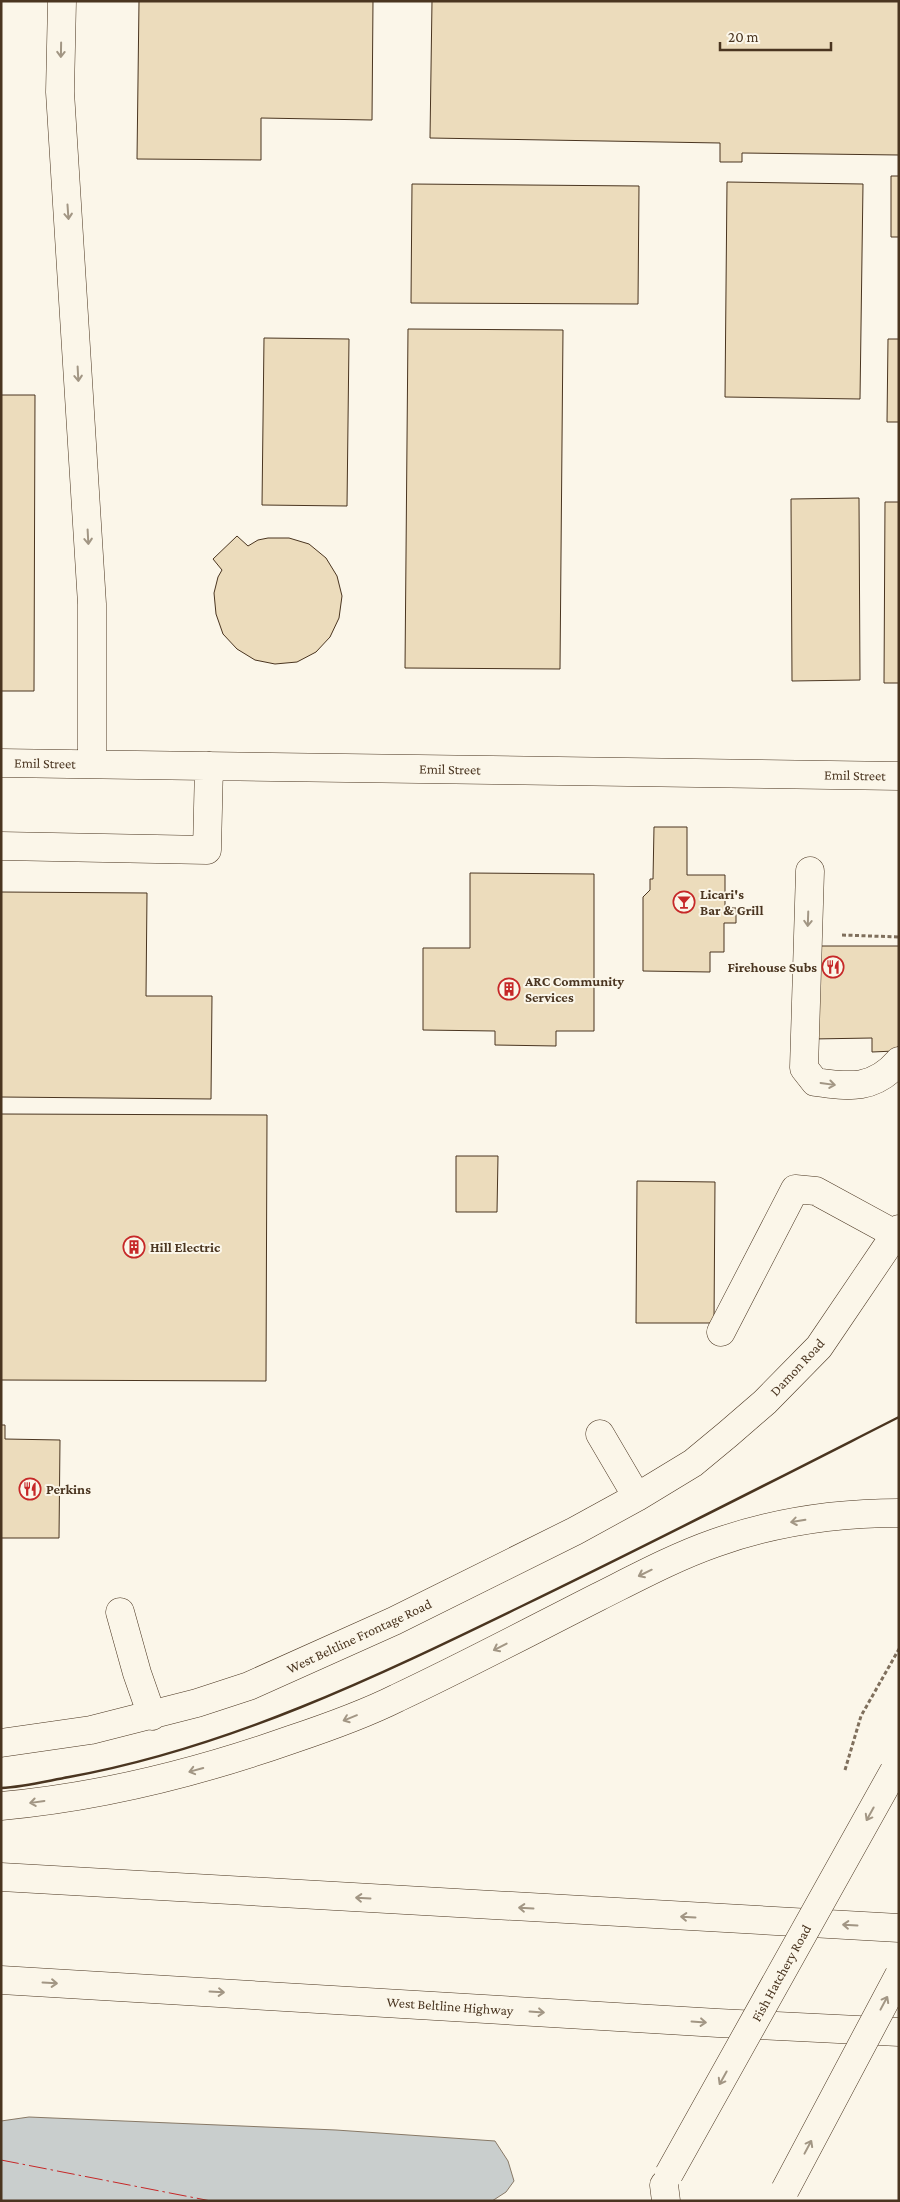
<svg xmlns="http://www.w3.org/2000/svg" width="900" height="2202" font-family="'Crimson Pro',serif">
  <rect width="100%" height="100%" fill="#fbf6e9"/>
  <path fill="#c9cecd" stroke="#887966" d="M29 2117 336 2130 495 2141 508 2161 514 2181 506 2192 492 2201H1V2121Z"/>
  <path fill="#ecdcbc" stroke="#4a3520" d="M139 1H373L372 120 261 118V160L137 159Z
    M432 1H899V155L742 153V162H720V143L430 138Z
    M891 176H899V237H891Z
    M727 182 863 184 860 399 725 397Z
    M412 184 639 186 638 304 411 303Z
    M408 329 563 330 560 669 405 668Z
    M264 338 349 339 347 506 262 505Z
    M888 339H899V422H887Z
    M1 395H35L34 691H1Z
    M859 498 860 680 792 681 791 499Z
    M885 502H899V683H884Z
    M237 536 248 546 258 540 268 538H289L309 544 326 558 337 576 342 596 339 618 330 637 316 652 297 662 275 664 255 660 237 649 223 634 216 614 214 593 218 577 222 570 213 559Z
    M654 827H687V875H725V908H736V923H724V952H710V972L643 971V897L650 890V879H653Z
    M470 873 594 874V1031H556V1046L495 1045V1031L423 1030V948H470Z
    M1 892 147 893 146 996H212L211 1099 1 1097Z
    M815 946H899V1045L895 1051 872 1052V1038L812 1039Z
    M1 1114 267 1115 266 1381 1 1380Z
    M456 1156H498L497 1212H456Z
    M637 1181 715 1182 714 1323H636Z
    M1 1425H5V1439L60 1440 59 1538H1Z"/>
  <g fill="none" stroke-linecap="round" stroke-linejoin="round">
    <g stroke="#4a3520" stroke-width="29">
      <path id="minor" d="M62 1 60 92 92 604V764
        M1 763 899 776
        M1 846 207 850 209 766
        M810 871 804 1068 815 1082C850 1087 874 1090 899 1061
        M721 1332 795 1189 816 1191 895 1234
        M600 1434 637 1497
        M120 1612 137 1673 152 1716
        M1 1743 91 1730 197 1703 249 1686 394 1621 575 1531 637 1497 693 1463 728 1434 765 1402 819 1347 899 1229"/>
    </g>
    <g stroke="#4a3520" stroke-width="29">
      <path id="highway" d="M1 1806C100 1797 196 1773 290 1740 326 1728 363 1715 397 1698 465 1666 531 1631 598 1597 636 1578 675 1557 715 1543 774 1522 836 1513 899 1513
        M1 1877 899 1928
        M1 1980 718 2023 899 2032
        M664 2185 666 2201"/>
    </g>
    <path stroke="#7f6f5c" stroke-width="3" stroke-dasharray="4 2.5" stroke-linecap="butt" d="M842 935 899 937
      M845 1770 861 1716 899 1649"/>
    <use href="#minor" stroke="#fbf6e9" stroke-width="28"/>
    <use href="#highway" stroke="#fbf6e9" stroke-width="28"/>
    <g stroke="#4a3520" stroke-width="29" stroke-linecap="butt">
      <path id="major-bridge" d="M669 2174 894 1771
        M785 2190 899 1975"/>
    </g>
    <use href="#major-bridge" stroke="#fbf6e9" stroke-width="28"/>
    <path stroke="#4a3520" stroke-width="2.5" d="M1 1788C24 1787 47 1781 69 1777 229 1748 376 1677 522 1606 648 1545 773 1481 899 1417"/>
    <path stroke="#c62828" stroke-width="1" stroke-dasharray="18 4 2.5 4" stroke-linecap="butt" d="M1 2160 211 2201"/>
  </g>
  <defs><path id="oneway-shaft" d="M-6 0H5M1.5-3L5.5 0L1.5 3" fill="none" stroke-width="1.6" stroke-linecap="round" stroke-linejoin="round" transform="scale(1.25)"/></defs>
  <g stroke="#a29684">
    <use href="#oneway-shaft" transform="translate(61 50) rotate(91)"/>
    <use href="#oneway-shaft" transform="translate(68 212) rotate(86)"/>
    <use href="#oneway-shaft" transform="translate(78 374) rotate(87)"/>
    <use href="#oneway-shaft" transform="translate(88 537) rotate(87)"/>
    <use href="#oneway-shaft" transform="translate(808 919) rotate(92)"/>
    <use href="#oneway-shaft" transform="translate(828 1084) rotate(8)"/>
    <use href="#oneway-shaft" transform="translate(798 1521) rotate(171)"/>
    <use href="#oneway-shaft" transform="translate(645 1573) rotate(154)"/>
    <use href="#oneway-shaft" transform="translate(500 1647) rotate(153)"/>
    <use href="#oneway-shaft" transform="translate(350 1718) rotate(158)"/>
    <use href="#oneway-shaft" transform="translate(196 1770) rotate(165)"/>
    <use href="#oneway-shaft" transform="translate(37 1802) rotate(172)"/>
    <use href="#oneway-shaft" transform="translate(870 1814) rotate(119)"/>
    <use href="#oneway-shaft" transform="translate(363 1898) rotate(-177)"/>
    <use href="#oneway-shaft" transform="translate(526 1908) rotate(-177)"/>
    <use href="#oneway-shaft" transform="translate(688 1917) rotate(-177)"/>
    <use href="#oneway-shaft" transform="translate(850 1925) rotate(-177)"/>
    <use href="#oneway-shaft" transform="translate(50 1983) rotate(3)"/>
    <use href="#oneway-shaft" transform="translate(217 1992) rotate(3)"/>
    <use href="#oneway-shaft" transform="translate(884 2003) rotate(-62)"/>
    <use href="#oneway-shaft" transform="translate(537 2012) rotate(4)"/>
    <use href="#oneway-shaft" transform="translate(699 2022) rotate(4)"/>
    <use href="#oneway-shaft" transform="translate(723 2078) rotate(119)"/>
    <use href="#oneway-shaft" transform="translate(808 2147) rotate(-62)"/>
  </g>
  <defs>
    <g id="bar-ring" transform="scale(1.125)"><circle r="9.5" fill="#fbf6e9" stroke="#c62828" stroke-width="1.5"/><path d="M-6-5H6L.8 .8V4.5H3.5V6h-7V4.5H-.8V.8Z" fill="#c62828"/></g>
    <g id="restaurant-ring" transform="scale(1.125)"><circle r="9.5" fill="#fbf6e9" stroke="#c62828" stroke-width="1.5"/><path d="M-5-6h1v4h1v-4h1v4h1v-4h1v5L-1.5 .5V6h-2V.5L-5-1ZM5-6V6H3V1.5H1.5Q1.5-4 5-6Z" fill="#c62828"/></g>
    <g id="building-ring" transform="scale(1.125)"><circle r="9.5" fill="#fbf6e9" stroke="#c62828" stroke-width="1.5"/><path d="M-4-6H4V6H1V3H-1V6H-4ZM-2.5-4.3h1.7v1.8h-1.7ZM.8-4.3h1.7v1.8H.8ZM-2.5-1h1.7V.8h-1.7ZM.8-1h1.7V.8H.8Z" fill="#c62828"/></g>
  </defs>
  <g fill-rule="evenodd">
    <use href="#bar-ring" x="684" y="902"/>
    <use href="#restaurant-ring" x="833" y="967"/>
    <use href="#building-ring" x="509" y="989"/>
    <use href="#building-ring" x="134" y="1247"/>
    <use href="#restaurant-ring" x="30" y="1489"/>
  </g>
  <g text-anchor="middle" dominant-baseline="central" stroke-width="4" stroke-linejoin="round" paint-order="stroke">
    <g font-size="14" fill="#4a3520" stroke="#fbf6e9">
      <text transform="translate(45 763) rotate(1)">Emil Street</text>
      <text transform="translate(450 769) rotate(1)">Emil Street</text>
      <text transform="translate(855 775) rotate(1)">Emil Street</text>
      <text transform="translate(797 1367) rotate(-47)">Damon Road</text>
      <text transform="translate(359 1636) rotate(-25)">West Beltline Frontage Road</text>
      <text transform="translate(781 1973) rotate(-61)">Fish Hatchery Road</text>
      <text transform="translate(450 2006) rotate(4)">West Beltline Highway</text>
    </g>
    <g font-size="14" font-weight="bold" fill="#4a3520" stroke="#fbf6e9" text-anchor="start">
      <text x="700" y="894">Licari's<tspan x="700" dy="16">Bar &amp; Grill</tspan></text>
      <text x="817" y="967" text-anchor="end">Firehouse Subs</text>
      <text x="525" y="981">ARC Community<tspan x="525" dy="16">Services</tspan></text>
      <text x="150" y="1247">Hill Electric</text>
      <text x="46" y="1489">Perkins</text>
    </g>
  </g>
  <rect width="900" height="2202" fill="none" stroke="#4a3520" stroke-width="5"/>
  <path d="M720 42v8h111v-8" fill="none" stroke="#4a3520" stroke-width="2.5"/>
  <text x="728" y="42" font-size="15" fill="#4a3520" stroke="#fbf6e9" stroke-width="4" paint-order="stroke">20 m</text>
</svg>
